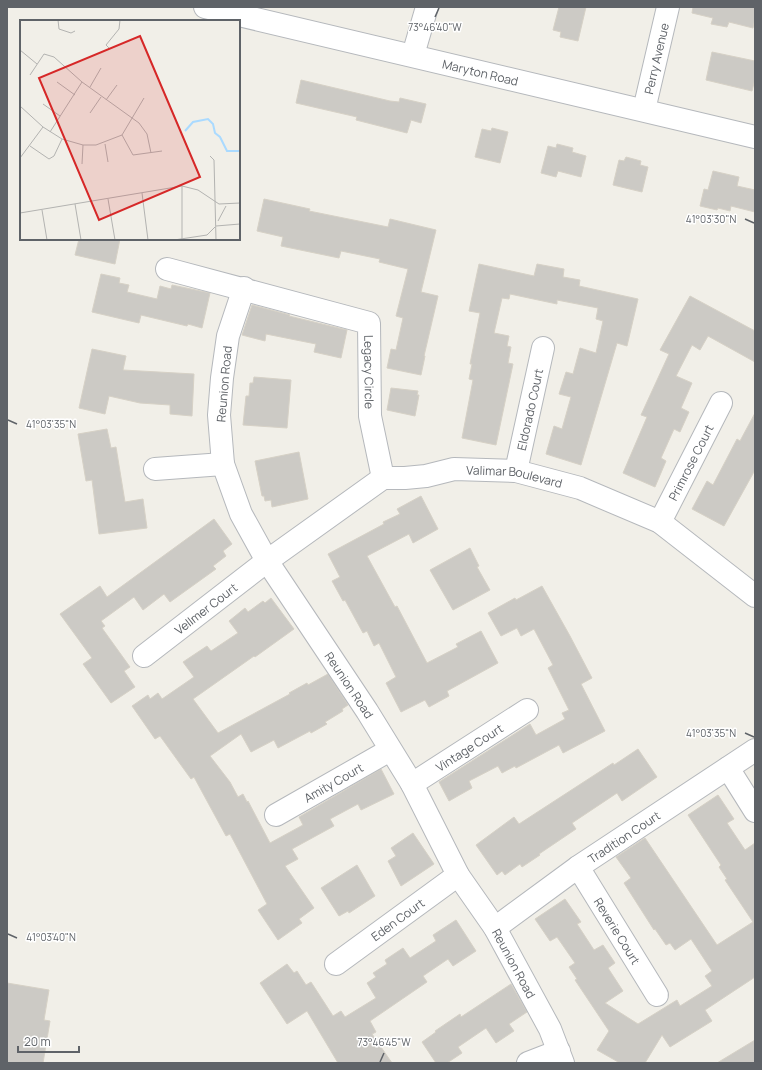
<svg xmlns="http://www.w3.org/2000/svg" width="762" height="1070" font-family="Manrope,sans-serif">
  <rect width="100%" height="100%" fill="#f1efe8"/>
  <path fill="#cccac5" stroke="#d6d1c6" d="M559 7H586L578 41 560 37 561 32 553 30Z
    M693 7H755V18L753 28 729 22 727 27 711 24 713 18 692 13Z
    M712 52 755 61V79L752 91 706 80Z
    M301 80 390 101 399 102 400 98 426 104 421 123 411 120 407 133 356 120 357 117 296 103Z
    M492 128 508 132 500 163 475 157 482 129 491 131Z
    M557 144 573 148 572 152 586 156 581 177 558 171 556 177 541 173 548 146 556 148Z
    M626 157 641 161 640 165 648 167 642 192 613 185 619 160 624 161Z
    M713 171 739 177 737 186 755 190V212L731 206 730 211 718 208 717 210 700 206 704 189 708 190Z
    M264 199 310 209 309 211 388 227 390 219 436 230 421 292 438 296 424 356H425L421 375 387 368 391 349 396 350 403 318 396 316 408 269 379 262 380 259 341 251 339 258 281 246 283 237 257 231Z
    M79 239H120L115 264 75 255Z
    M479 264 534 276 537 264 564 269 563 277 580 280 579 286 638 299 627 346 617 343 581 465 546 454 554 426 562 429 571 397 559 394 566 372 573 374 580 348 596 353 603 321 596 319 598 308 557 300V304L510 294 509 299 502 298 494 333 509 336 507 346 511 347 508 363 513 364 496 445 462 438 473 380 469 379 472 364H470L480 313 469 311Z
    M101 274 120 278 119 283 129 285 127 292 157 299 160 286 171 289 172 285 210 293 202 328 188 324 187 326 141 315 139 323 92 312Z
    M690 296 755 331V362L708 336 700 350 692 345 676 376 692 383 681 408 689 412 680 432 674 429 661 458 666 461 655 487 623 473 647 417 641 415 669 354 660 350Z
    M252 305 290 315 289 316 347 330 341 358 314 352 316 344 266 334 265 341 242 335Z
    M92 349 126 356 123 370 194 374 192 416 170 414V405L140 403 109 396 105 414 79 408Z
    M254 377 291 380 287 428 243 425 246 396H249L250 383H253Z
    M391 388 418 391 417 395H419L415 416 387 410Z
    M755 413V470L724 526 692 509 707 481 713 485 737 439 740 441Z
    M107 429 111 448 116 447 125 502 143 499 147 528 99 534 92 480 86 481 78 434Z
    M299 452 308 499 272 507 271 500 265 501 264 496H262L255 461Z
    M421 496 438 529 413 543 409 534 367 556 395 607 397 606 427 663 458 647 456 644 481 631 498 663 447 691 449 696 429 707 425 700 401 712 386 683 396 677 379 643 374 646 367 631 363 633 345 600 343 601 332 581 340 577 328 554 384 524 383 522 400 514 397 509Z
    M214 519 232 544 223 551 226 556 213 566 216 569 170 602 164 594 143 610 134 597 101 621 105 626 102 628 130 667 124 671 135 687 111 703 83 664 92 658 60 614 100 586 107 597Z
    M470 548 479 566 477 567 490 590 453 610 430 570Z
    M542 586 570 636 592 678 581 684 605 731 563 753 559 745 516 768 515 766 502 773 498 766 469 781 472 788 449 801 439 782 530 724 536 735 565 719 562 713 569 710 548 668 553 665 534 629 521 636 517 628 501 636 488 613 515 598 516 600Z
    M271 598 294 629 255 657 254 656 193 699 218 733 290 694 289 693 307 683 308 685 328 674 348 705 342 709 343 711 325 722 327 724 311 733 310 731 278 748 274 740 251 752 241 734 210 756 230 782 238 797 243 794 247 802 248 801 270 843 303 825 299 817 381 769 394 794 361 810 358 804 330 819 334 826 292 849 298 859 285 866 314 908 299 919 302 923 278 940 258 910 267 904 230 834 226 836 194 777 191 779 160 736 155 739 132 706 148 695 150 699 158 693 162 699 194 677 183 662 207 646 211 651 238 633 229 621 245 608 248 612 263 601 265 603Z
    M638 749 657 777 622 801 617 793 572 823 576 829 539 854 540 855 522 867 520 864 505 875 502 871 497 875 476 845 514 817 519 824 613 763 614 765Z
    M718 795 734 819 727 823 745 850 755 843V977L705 1010 712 1021 670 1047 662 1035 645 1063H620L597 1050 609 1031 575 980 577 979 569 967 575 963 557 937 550 941 535 919 565 899 581 922 577 924 594 950 603 945 615 963 608 968 623 991 605 1003 638 1024 677 1000 680 1006 712 986 705 976 712 971 691 939 675 950 670 943 666 945 655 929 654 930 624 883 631 878 616 857 645 838 717 945 753 922 725 880 727 879 719 867 721 865 688 815Z
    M413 833 434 864 401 886 388 861 396 856 391 848Z
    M357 865 375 896 349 913 348 911 339 916 321 888Z
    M456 920 476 951 453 966 448 959 423 976 427 982 370 1021 376 1032 372 1034 392 1063H338L307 1011 287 1024 260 983 287 964 294 973 297 971 306 985 311 982 333 1016 341 1011 345 1017 376 998 367 983 376 977 373 973 387 964 385 960 403 948 410 958 436 941 433 935Z
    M7 983 49 990 44 1020 50 1021 43 1063H7Z
    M511 984 527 1012 509 1024 514 1031 496 1043 486 1028 458 1047 462 1053 447 1063H436L422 1042 436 1032 435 1031 460 1014 461 1017Z
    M755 1040V1063H717Z"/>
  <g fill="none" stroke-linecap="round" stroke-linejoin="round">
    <g stroke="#b5b8bc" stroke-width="24">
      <g id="street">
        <path id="s1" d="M205 7 755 137"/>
        <path d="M413 55 427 7"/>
        <path id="s2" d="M644 110 668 7"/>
        <path id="s3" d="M167 269 369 323 370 416 383 478"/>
        <path id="s4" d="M244 288 228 336 222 378 219 415 223 464 241 514 267 561 367 711 412 784 458 875 495 928 550 1029 563 1063"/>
        <path d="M155 469 223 464"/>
        <path id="s5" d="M516 471 543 348"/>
        <path id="s6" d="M660 522 721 403"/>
        <path id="s7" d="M144 656 267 561 383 478H405L426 476 454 469 516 471 580 488 660 522 755 596"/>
        <path d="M728 768 755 811"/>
        <path id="s8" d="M412 784 527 710"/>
        <path id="s9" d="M276 815 390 750"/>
        <path id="s10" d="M578 867 657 995"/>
        <path id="s11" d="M495 928 578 867 755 750"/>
        <path id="s12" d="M336 964 458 875"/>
        <path d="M528 1063 559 1051"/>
      </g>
    </g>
    <use href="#street" stroke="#fff" stroke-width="22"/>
  </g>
  <path fill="none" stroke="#5f6368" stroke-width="1.5" d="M435 17 439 8M745 219 754 223M8 420 17 424M745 733 754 737M8 934 17 938M380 1062 384 1053"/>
  <g text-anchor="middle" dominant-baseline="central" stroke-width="3" stroke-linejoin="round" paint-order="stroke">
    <g font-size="12" fill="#5f6368" stroke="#fff">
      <text stroke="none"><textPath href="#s2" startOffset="53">Perry Avenue</textPath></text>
      <text stroke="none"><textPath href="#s1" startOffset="283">Maryton Road</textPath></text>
      <text stroke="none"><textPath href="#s3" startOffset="258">Legacy Circle</textPath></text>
      <text transform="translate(224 384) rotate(-85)">Reunion Road</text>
      <text stroke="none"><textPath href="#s5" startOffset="63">Eldorado Court</textPath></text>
      <text stroke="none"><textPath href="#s6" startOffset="67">Primrose Court</textPath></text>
      <text stroke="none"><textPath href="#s7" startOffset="431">Valimar Boulevard</textPath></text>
      <text stroke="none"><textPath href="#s7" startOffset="78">Vellmer Court</textPath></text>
      <text stroke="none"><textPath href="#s4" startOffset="435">Reunion Road</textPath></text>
      <text stroke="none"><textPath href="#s8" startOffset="68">Vintage Court</textPath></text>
      <text stroke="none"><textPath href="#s9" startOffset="66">Amity Court</textPath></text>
      <text stroke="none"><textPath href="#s11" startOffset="158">Tradition Court</textPath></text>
      <text stroke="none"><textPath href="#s12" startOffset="76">Eden Court</textPath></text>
      <text stroke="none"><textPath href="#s10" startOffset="75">Reverie Court</textPath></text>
      <text stroke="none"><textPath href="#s4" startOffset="759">Reunion Road</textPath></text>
    </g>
  </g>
  <g transform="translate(20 20)">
    <rect width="220" height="220" fill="#f1efe8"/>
    <path fill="none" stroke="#aadaff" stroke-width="2" d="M165 111 173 102 188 99 193 104 195 113 200 117 207 131H220"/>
    <path fill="none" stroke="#b3b3b1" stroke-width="1" d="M38 0 39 9 51 13 55 11M90 29 86 25 99 9 100 0M0 30 17 44M10 55 24 34 34 37 62 62 119 103 127 114 131 133M37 62 55 75M70 67 81 48M86 80 97 65M23 84 40 96M0 86 23 107 42 119 63 125H76L102 115 124 78M70 93 81 77M30 112 62 62M102 115 113 135 142 131M85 124 88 142M10 126 29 139 34 136 42 119M190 136 194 140 196 220M0 138 23 107M62 144 63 125M162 166V219M122 173 128 220M88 179 95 220M55 184 61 220M22 190 27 220M0 193 162 166 178 170 199 184 220 183M198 201 206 186M196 206 220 204M154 220 187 215 195 207"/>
    <path fill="#d62828" fill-opacity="0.15" stroke="#d62828" stroke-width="2" d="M120 16 180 157 79 200 19 58Z"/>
    <rect width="220" height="220" fill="none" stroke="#5f6368" stroke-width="2"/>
  </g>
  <g font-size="10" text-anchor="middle" fill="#5f6368" stroke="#fff" stroke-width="3" stroke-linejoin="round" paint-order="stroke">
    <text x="435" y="31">73°46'40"W</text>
    <text x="711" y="223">41°03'30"N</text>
    <text x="51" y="428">41°03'35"N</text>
    <text x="711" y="737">41°03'35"N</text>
    <text x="51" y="941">41°03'40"N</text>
    <text x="384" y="1046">73°46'45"W</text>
  </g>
  <rect width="762" height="1070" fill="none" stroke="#5f6368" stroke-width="16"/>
  <path d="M18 1046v6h61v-6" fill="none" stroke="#5f6368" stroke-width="2"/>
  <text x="24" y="1046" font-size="12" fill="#5f6368" stroke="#ffffff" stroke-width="3" paint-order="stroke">20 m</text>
</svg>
